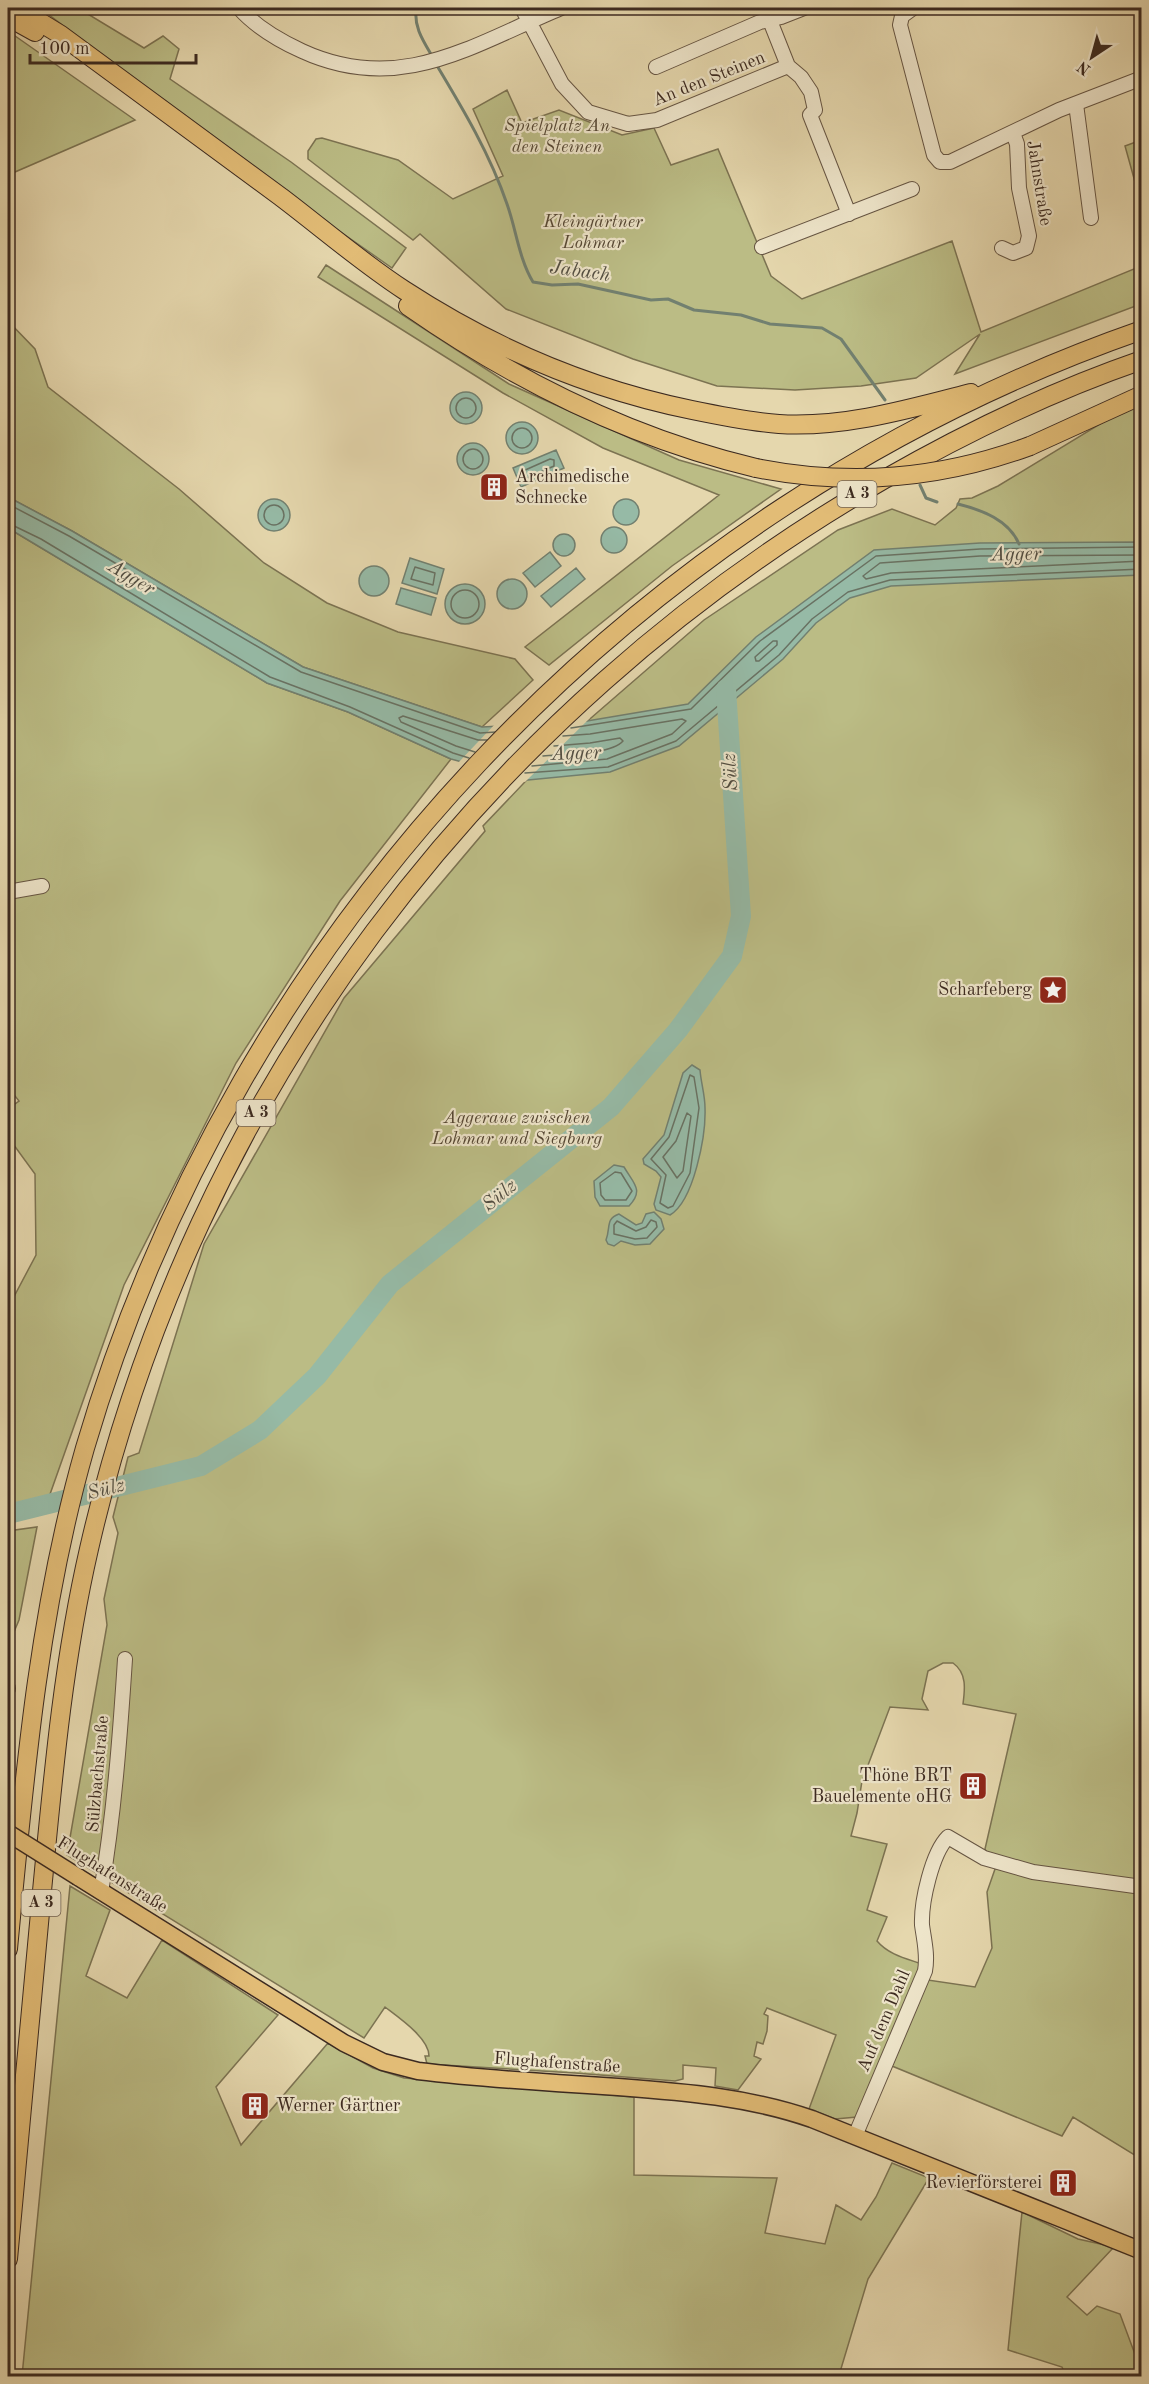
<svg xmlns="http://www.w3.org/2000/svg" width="1149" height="2384" font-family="'Old Standard TT',serif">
  <rect width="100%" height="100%" fill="#e5d7ad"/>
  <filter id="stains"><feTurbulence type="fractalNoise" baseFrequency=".00333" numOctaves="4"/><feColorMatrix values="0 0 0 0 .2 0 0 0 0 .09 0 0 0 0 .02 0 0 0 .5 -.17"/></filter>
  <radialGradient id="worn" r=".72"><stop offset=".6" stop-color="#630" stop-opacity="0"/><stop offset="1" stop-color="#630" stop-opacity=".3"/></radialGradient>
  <path fill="#bbbc85" stroke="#7c7352" stroke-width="1.5" d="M40 8H78L144 48 163 36 179 49 170 79 291 162 406 248 392 268 275 186Z
    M8 31 135 120 8 175Z
    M507 90 522 123 559 110 622 135 654 128 671 165 718 149 771 276 802 299 952 241 981 332 1141 266V304L955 374 980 334 916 378 861 386 795 390 717 386 633 359 506 309 420 234 413 240 308 159V151L316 139 322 138 398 160 453 199 503 176 473 109Z
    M1141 140V180L1135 182 1125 146Z
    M326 265 509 384 679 460 781 489 672 566 549 665 525 647 719 495 603 448 503 393 318 277Z
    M8 321 35 349 48 387 179 489 264 563 327 603 398 632 515 659 533 680 482 727 303 667 72 531 8 497Z
    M1141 399 1142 1886H1139L1135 1914 1142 1915 1141 2159 1073 2117 1062 2136 892 2066 928 1980 975 1987 992 1948 987 1892 995 1869 985 1849 1016 1714 963 1704C965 1689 967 1673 953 1663H943L928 1671 922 1699 928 1710 890 1707 862 1781 857 1813 851 1836 887 1844 867 1910 887 1917 877 1941C888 1954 904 1958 919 1963L918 1976 857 2117 835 2119 809 2109 836 2035 767 2008 764 2014 768 2016 767 2031 763 2044 757 2042 754 2056 761 2059 738 2090 715 2086 716 2068 683 2065V2079L675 2081 575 2073 427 2064 425 2056H429C429 2038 398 2017 385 2007L364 2038 67 1855 107 1625 104 1599 118 1533 113 1517 128 1457 139 1453 204 1244 344 998 485 831 483 826 561 744 704 620 838 530 892 509 935 525 956 508 960 499 972 498 998 486Z
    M8 528 267 683 348 712 451 759 340 901 236 1063 124 1285 43 1514 8 1521V1308L36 1255 35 1174 8 1137V1109L19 1101 8 1087V946L10 941 8 940Z
    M37 1527 19 1620 8 1646V1531Z
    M70 1886 110 1910 86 1976 127 1998 162 1940 278 2015 216 2087 241 2145 328 2043 373 2068 404 2078 634 2097V2175L777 2178 765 2233 825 2244 836 2205 861 2220 876 2197 892 2163 929 2178 868 2279 840 2372 846 2376H22Z
    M1022 2212 1078 2239 1114 2247 1067 2297 1087 2315 1097 2306 1120 2314 1139 2365H1141V2376H1066L1062 2367 1008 2350Z"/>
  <path fill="#96baa6" stroke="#728070" stroke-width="1.5" d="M450 408a16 16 0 1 1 32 0a16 16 0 1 1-32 0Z
    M506 438a16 16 0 1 1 32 0a16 16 0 1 1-32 0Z
    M457 459a16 16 0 1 1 32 0a16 16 0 1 1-32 0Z
    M556 450 564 468 521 487 513 468Z
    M8 497 72 531 303 667 482 727 587 721 688 704 756 637 874 550 980 543 1141 542V575L891 586 850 598 816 623 783 659 679 746 610 772 528 780 451 759 348 712 267 683 8 528Z
    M613 512a13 13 0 1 1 26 0a13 13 0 1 1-26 0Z
    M258 515a16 16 0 1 1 32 0a16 16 0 1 1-32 0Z
    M601 540a13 13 0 1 1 26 0a13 13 0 1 1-26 0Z
    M553 545a11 11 0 1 1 22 0a11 11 0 1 1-22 0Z
    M550 552 561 566 535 587 523 573Z
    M410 558 444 569 437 594 402 583Z
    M359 581a15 15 0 1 1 30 0a15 15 0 1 1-30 0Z
    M576 568 585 579 551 607 541 596Z
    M497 594a15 15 0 1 1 30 0a15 15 0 1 1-30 0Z
    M445 604a20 20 0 1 1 40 0a20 20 0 1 1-40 0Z
    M401 588 436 598 431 615 396 604Z
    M692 1065 700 1070C701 1083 705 1095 705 1108 706 1135 694 1201 670 1215L656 1210 654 1204 661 1177 656 1171 644 1164 643 1159 664 1135 683 1073Z
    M614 1165 624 1167C634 1184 644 1190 629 1206H600L595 1197 594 1181Z
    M654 1212 661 1219 664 1229 650 1244 635 1245 621 1241 614 1246 608 1244 606 1240C611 1227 605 1219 619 1214L636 1225 642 1223 646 1214Z"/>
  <path fill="#e5d7ad" d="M590 718 525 782 457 764 496 723Z"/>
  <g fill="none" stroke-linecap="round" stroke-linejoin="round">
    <path stroke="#697263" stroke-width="1.5" d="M456 408a10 10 0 1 1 20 0a10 10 0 1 1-20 0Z
      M512 438a10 10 0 1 1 20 0a10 10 0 1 1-20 0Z
      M463 459a10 10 0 1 1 20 0a10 10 0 1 1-20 0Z
      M550 459 554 460V466L527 478 523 477V471Z
      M8 504 69 536 301 672 480 733 496 732
      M264 515a10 10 0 1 1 20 0a10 10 0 1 1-20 0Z
      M8 523 41 539 270 677 350 707 453 753 469 758
      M1142 555 980 556 880 563 863 576 866 579 891 573 1142 561
      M415 567 435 573 433 585 411 579Z
      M451 604a14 14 0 1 1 28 0a14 14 0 1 1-28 0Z
      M773 641H777V645L759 661H756L755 657Z
      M571 728 691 709 760 641 876 556 980 549 1142 547
      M475 752 456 746 401 722 399 718 403 716 478 740H487
      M543 756C562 754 611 755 623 741L620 738 590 743 554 746
      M532 766 607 759 672 734 686 721 682 719 590 734 563 736
      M525 773 608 767 676 741 779 655 812 619 848 592 890 580 1142 569
      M690 1075 694 1077 699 1108 690 1173 673 1206 668 1208 660 1203 666 1175 651 1159 669 1137Z
      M687 1113 691 1116 683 1171 677 1178 663 1157 676 1141Z
      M615 1172 621 1173 632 1191 626 1200H605L601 1195 600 1183Z
      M651 1220 656 1222 657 1227 647 1238 635 1239 614 1234V1225L617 1221 636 1231 646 1227Z"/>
    <path stroke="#728070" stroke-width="3" d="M416 8C414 27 422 39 432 56
      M436 64C463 109 490 154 507 204 516 229 519 259 533 282L552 285 578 284 651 300 668 299 694 310 741 315 770 324 822 328 841 339 885 400
      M920 485 926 498 937 502
      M958 504C982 510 1009 520 1019 544"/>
    <path stroke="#96baa6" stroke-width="20" d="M8 1514 201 1466 260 1430 317 1376 390 1284 611 1107 678 1030 732 956 741 916 726 689"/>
    <g stroke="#665543" stroke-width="16">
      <path id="minor" d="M239 8C255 26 280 41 302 51 400 96 472 45 561 8
        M522 8 562 84 588 112 628 124 657 120 788 66
        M765 8 788 66 801 77 811 92 815 110 810 115 849 214
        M913 8 902 16 900 25 934 155 940 162H950L1059 110 1142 78
        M656 67 760 22 781 17 804 8
        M1076 104 1091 218
        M762 247 912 189
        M1002 248 1013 253 1026 248 1029 236 1019 188 1017 144 1013 133
        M8 892 42 886
        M8 1689V1688
        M101 1892C114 1815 120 1737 125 1659
        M855 2136 925 1971C928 1955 924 1940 922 1925 921 1902 932 1853 948 1837L984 1858 1033 1872 1142 1887"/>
    </g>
    <g stroke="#3c2a20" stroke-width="19">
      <path id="major" d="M78 1877 344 2043 383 2062 418 2071C484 2079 551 2083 618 2087 684 2092 749 2097 812 2119L1142 2251"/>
    </g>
    <g stroke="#3c2a20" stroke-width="20">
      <path id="highway" d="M17 8 61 35C135 89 208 143 281 197 322 228 361 262 404 290 493 348 589 389 692 410 721 416 750 422 779 424 844 428 909 409 971 393
        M8 17 35 32
        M408 306C514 380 630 438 756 468
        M1030 446 1142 395
        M8 1949C24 1780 38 1612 85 1448 236 933 633 507 1142 330
        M8 2259C19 2136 31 2014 42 1891 53 1776 63 1662 89 1549 192 1097 482 711 883 480 965 433 1052 391 1142 360"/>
    </g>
    <use href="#minor" stroke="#eee5ca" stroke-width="14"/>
    <use href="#major" stroke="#e2bc76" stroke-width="16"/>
    <use href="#highway" stroke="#e2bc76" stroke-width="18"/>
    <g stroke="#3c2a20" stroke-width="19" stroke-linecap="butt">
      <path id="major-bridge" d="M8 1833 78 1877"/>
    </g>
    <g stroke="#3c2a20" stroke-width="20" stroke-linecap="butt">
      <path id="highway-bridge" d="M756 468C851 487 940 479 1030 446"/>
    </g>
    <use href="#major-bridge" stroke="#e2bc76" stroke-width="16"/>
    <use href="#highway-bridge" stroke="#e2bc76" stroke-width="18"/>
  </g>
  <defs>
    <g id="building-square" transform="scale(1.5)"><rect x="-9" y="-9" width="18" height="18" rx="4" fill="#8f2418" stroke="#eee5ca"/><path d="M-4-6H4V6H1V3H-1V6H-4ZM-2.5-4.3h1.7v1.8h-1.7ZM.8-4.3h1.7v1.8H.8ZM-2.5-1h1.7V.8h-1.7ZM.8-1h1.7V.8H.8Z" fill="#fff"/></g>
    <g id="sight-square" transform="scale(1.5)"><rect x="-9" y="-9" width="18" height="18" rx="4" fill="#8f2418" stroke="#eee5ca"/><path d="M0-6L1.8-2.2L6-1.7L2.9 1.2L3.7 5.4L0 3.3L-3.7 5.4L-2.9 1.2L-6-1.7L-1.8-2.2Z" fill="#fff"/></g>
  </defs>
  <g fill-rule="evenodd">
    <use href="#building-square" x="494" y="487"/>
    <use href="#sight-square" x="1053" y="990"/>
    <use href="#building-square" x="973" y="1786"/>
    <use href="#building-square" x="255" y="2106"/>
    <use href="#building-square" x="1063" y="2183"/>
  </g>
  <g text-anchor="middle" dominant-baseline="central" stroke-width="4.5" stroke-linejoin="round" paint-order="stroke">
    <g fill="#eee5ca" stroke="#716253" stroke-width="1.5">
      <rect x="837.5" y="481" width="39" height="26" rx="4.5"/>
      <rect x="236.5" y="1100" width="39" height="26" rx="4.5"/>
      <rect x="21.5" y="1890" width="39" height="26" rx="4.5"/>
    </g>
    <g font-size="16" font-weight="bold" fill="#3c2a20">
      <text x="857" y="494">A 3</text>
      <text x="256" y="1113">A 3</text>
      <text x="41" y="1903">A 3</text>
    </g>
    <g font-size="18" fill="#3c2a20" stroke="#eee5ca">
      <text transform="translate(709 79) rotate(-22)">An den Steinen</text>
      <text transform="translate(1039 183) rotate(81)">Jahnstraße</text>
      <text transform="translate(98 1774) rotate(-85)">Sülzbachstraße</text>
      <text transform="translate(112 1875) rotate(32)">Flughafenstraße</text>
      <text transform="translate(884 2021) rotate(-67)">Auf dem Dahl</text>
      <text transform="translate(557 2063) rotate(4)">Flughafenstraße</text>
    </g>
    <g font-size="18" font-style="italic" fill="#554734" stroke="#eee5ca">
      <text x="557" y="126">Spielplatz An<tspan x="557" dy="21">den Steinen</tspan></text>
      <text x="593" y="222">Kleingärtner<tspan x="593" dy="21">Lohmar</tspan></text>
      <text x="517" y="1118">Aggeraue zwischen<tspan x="517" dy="21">Lohmar und Siegburg</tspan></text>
    </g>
    <g font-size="18" fill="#3c2a20" stroke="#eee5ca" text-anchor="end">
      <text x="515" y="477" text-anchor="start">Archimedische<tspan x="515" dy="21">Schnecke</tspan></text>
      <text x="1032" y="990">Scharfeberg</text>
      <text x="952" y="1776">Thöne BRT<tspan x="952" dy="21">Bauelemente oHG</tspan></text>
      <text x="276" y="2106" text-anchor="start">Werner Gärtner</text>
      <text x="1042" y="2183">Revierförsterei</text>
    </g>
    <g font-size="20" font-style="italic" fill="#524e42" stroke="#eee5ca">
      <text transform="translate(580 272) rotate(8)">Jabach</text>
      <text transform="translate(1016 555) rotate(-1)">Agger</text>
      <text transform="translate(131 578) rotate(31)">Agger</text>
      <text transform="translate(576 754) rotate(-2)">Agger</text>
      <text transform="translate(731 772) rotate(-94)">Sülz</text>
      <text transform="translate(500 1196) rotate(-39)">Sülz</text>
      <text transform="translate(106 1490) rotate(-14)">Sülz</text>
    </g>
  </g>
  <rect width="1149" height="2384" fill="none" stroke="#e5d7ad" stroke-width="30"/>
  <rect x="9" y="9" width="1131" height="2366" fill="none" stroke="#3c2a20" stroke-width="3"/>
  <rect x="15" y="15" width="1119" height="2354" fill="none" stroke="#3c2a20" stroke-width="1.5"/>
  <g transform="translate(1092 57) rotate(216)" stroke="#eee5ca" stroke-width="4.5" paint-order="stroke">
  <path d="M0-4.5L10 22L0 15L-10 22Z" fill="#3c2a20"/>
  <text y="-9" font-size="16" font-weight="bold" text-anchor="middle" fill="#3c2a20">N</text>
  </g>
  <path d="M30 54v9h166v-9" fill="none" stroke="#3c2a20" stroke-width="3"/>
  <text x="39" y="54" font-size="18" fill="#3c2a20" stroke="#eee5ca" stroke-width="4.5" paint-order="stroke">100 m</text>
  <rect width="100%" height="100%" filter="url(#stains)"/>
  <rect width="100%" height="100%" fill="url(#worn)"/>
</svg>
